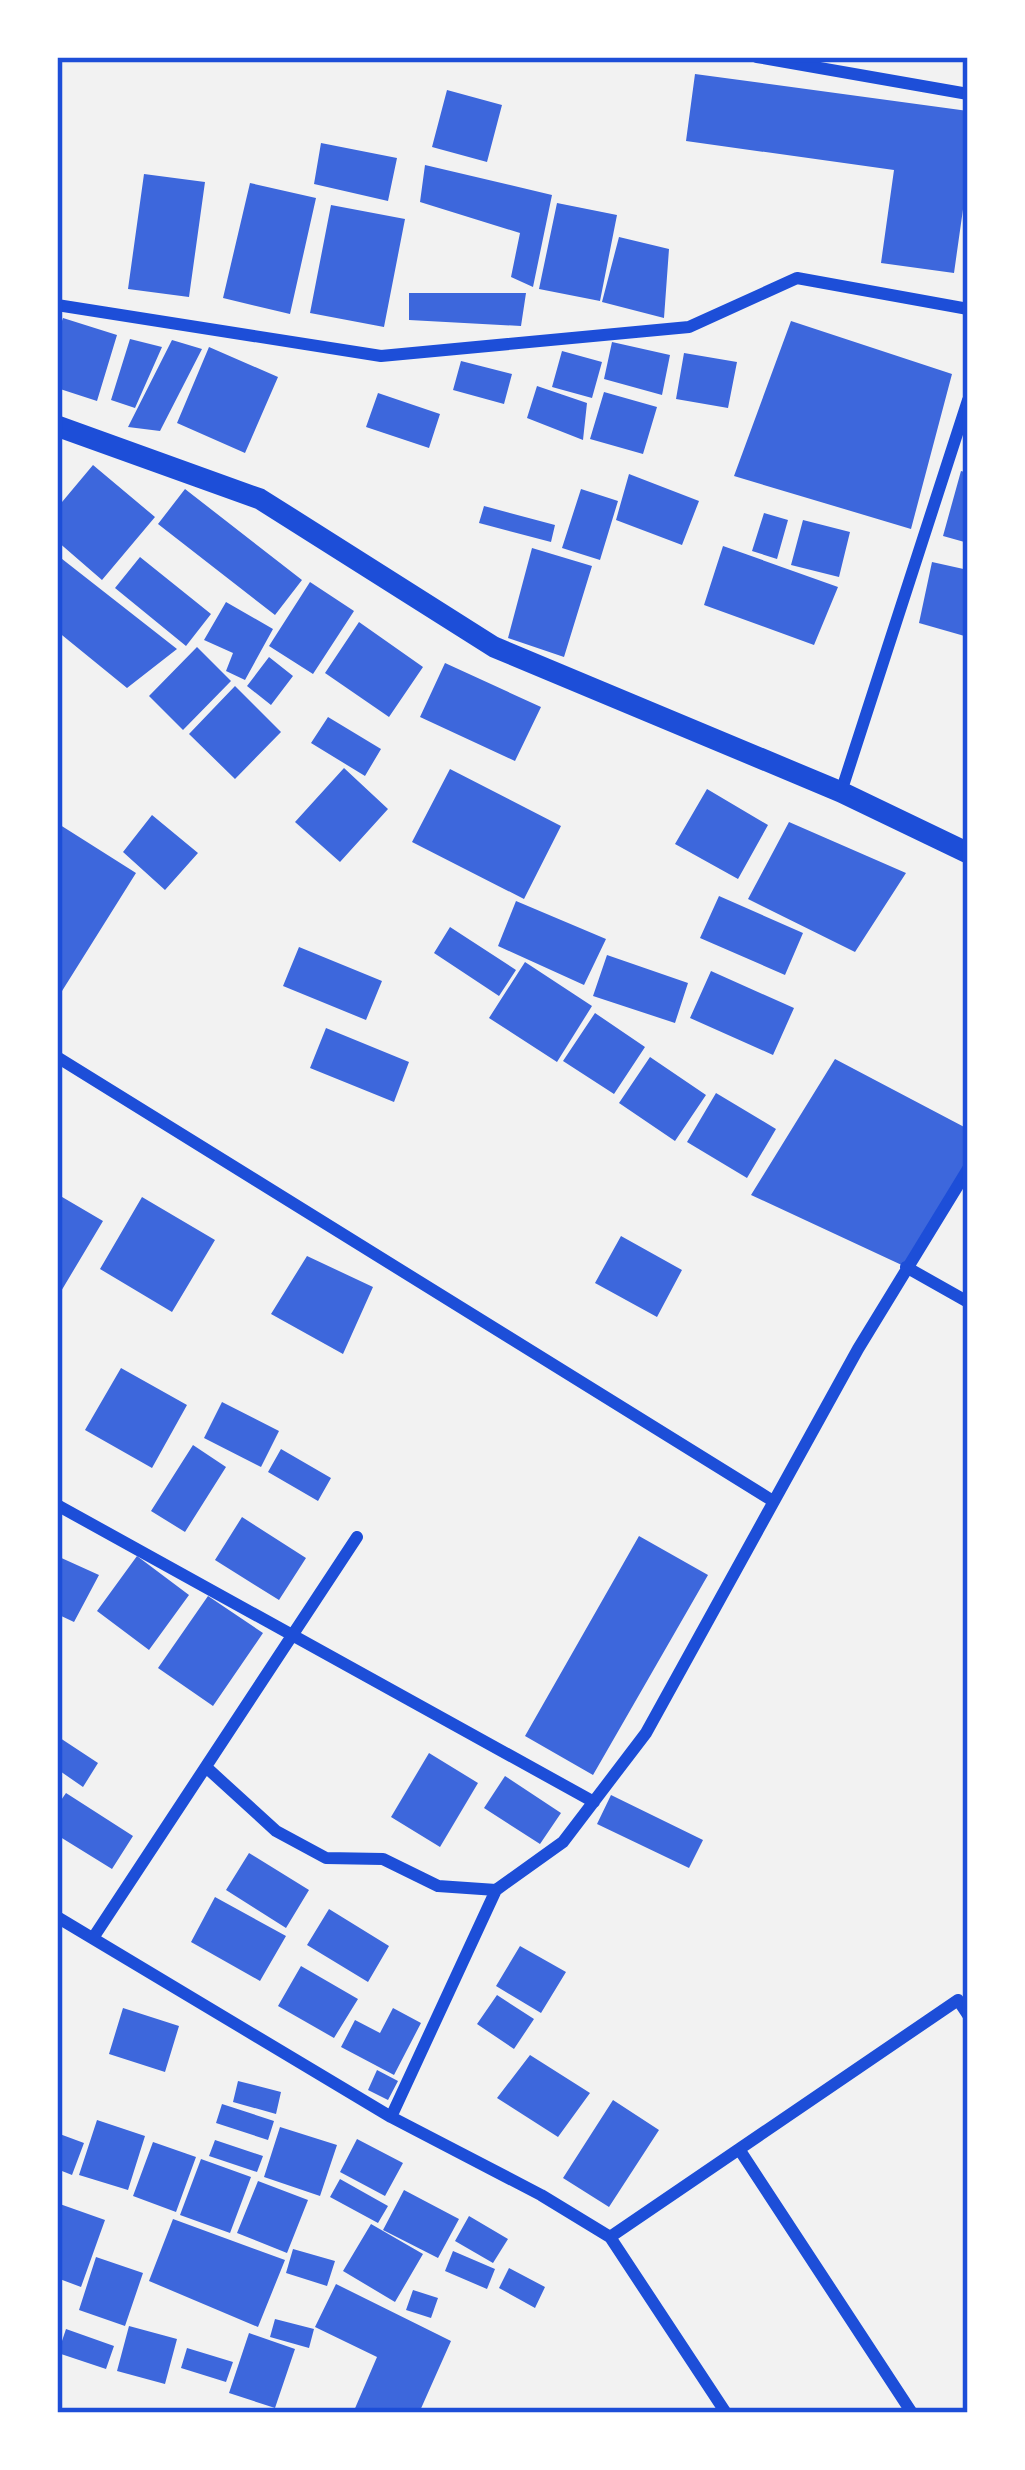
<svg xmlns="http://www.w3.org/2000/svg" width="1025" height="2470" font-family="Manrope,sans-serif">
  <rect width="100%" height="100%" fill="#f2f2f2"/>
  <path fill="#3d67dc" d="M695 74 968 111V174L954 273 881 263 894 170 686 141Z
    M447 90 502 105 487 162 432 147Z
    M321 143 397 158 388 201 314 184Z
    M425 165 552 195 533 287 511 277 520 233 420 202Z
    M144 174 205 182 189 297 128 289Z
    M250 183 316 198 290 314 223 298Z
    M557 203 617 215 600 301 539 289Z
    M331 205 405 219 384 327 310 313Z
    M619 237 669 249 664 318 602 302Z
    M409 293H526L521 326 409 320Z
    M63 318 117 335 97 401 57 388V335Z
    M791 321 952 374 911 529 734 476Z
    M130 339 162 347 135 408 111 400Z
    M172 340 202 349 160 431 128 427Z
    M612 342 670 355 662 395 604 379Z
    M209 347 278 377 245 453 177 423Z
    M562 351 602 362 592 398 552 387Z
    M684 353 737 362 728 408 676 399Z
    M461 361 512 374 504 404 453 390Z
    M537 386 587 403 583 440 527 418Z
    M604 392 657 407 643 454 590 439Z
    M378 393 440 414 429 448 366 427Z
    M93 465 155 517 102 580 57 541V508Z
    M961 471 968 473V543L943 536Z
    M629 474 699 501 682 545 616 520Z
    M185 489 302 580 275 615 158 524Z
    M581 489 618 501 600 560 562 548Z
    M484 506 555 525 551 542 479 523Z
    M764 513 788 520 777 559 752 551Z
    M803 520 850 532 839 577 791 565Z
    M723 546 838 587 814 645 704 605Z
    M532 548 592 566 564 657 508 638Z
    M57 555 177 649 127 688 57 631Z
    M140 557 211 614 186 646 115 588Z
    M932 562 968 570V637L919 623Z
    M310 582 354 611 313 674 269 646Z
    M226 602 273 629 245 680 226 671 233 653 204 640Z
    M359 622 423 667 389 717 325 673Z
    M197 647 231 681 183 730 149 696Z
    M269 657 293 676 271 705 247 686Z
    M445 663 541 707 515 761 420 717Z
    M235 686 281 732 235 779 189 734Z
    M328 717 381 749 365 776 311 743Z
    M344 768 388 809 340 862 295 822Z
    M450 769 561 826 524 899 412 842Z
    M707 789 768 825 738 879 675 844Z
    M152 815 198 853 165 890 123 852Z
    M789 822 906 873 855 952 748 899Z
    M57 823 136 873 57 999Z
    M719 896 803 933 785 975 700 938Z
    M516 901 606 939 584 985 498 946Z
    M450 927 516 970 499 996 434 953Z
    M299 947 382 981 366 1020 283 986Z
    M607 955 688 983 675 1023 593 996Z
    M525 962 592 1006 557 1062 489 1018Z
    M711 971 794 1008 773 1055 690 1018Z
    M595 1013 645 1047 614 1094 563 1061Z
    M326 1028 409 1062 394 1102 310 1068Z
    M650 1057 706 1095 675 1141 619 1103Z
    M835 1059 968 1129V1160L906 1267 751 1195Z
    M716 1093 776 1129 747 1178 687 1142Z
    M57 1194 103 1221 57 1298Z
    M142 1197 215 1240 172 1312 100 1269Z
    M621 1236 682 1270 657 1317 595 1283Z
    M307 1256 373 1287 343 1354 271 1314Z
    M121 1368 187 1405 152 1468 85 1430Z
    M222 1402 279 1431 261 1467 204 1438Z
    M193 1445 226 1467 185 1532 151 1511Z
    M281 1449 331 1478 318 1501 268 1472Z
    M242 1517 306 1558 279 1600 215 1560Z
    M639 1536 708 1575 593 1775 525 1736Z
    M57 1556 99 1575 74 1622 57 1614Z
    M137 1556 189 1595 149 1650 97 1611Z
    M208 1596 263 1633 213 1706 158 1668Z
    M57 1736 98 1763 83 1787 57 1769Z
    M429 1753 478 1783 440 1847 391 1817Z
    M505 1776 561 1813 540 1844 484 1808Z
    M66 1793 133 1836 112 1869 57 1835V1806Z
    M611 1795 703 1840 689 1868 597 1824Z
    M249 1853 309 1890 286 1928 226 1890Z
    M215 1897 286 1936 260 1981 191 1942Z
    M329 1909 389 1946 368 1982 307 1945Z
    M520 1946 566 1972 541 2013 496 1986Z
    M301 1966 358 1999 334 2038 278 2006Z
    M497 1995 534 2019 514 2049 477 2024Z
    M123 2008 179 2026 165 2072 109 2054Z
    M393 2008 421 2023 394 2075 341 2047 355 2020 380 2033Z
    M530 2055 590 2093 558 2137 497 2098Z
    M377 2070 398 2081 388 2100 368 2090Z
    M238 2081 281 2092 276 2114 233 2102Z
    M613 2100 659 2130 609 2207 563 2178Z
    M222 2104 274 2121 268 2140 216 2123Z
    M97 2120 145 2136 128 2190 79 2175Z
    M280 2127 337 2145 320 2196 264 2177Z
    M57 2133 84 2143 72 2175 57 2169Z
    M357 2139 403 2163 385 2196 340 2172Z
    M215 2140 263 2156 257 2172 209 2156Z
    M153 2142 196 2157 176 2212 133 2196Z
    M201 2159 251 2177 230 2233 180 2215Z
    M340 2179 388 2206 378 2223 330 2197Z
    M258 2181 308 2200 287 2253 237 2233Z
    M404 2190 459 2219 438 2258 383 2230Z
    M57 2203 105 2220 81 2287 57 2278Z
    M469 2216 508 2239 493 2263 455 2241Z
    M173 2219 285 2260 258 2327 149 2281Z
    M371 2224 423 2254 395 2302 343 2271Z
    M293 2249 335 2261 327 2286 286 2273Z
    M453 2251 495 2269 487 2289 445 2271Z
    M96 2257 143 2273 125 2326 79 2310Z
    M509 2268 545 2287 535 2308 499 2288Z
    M336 2284 451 2341 419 2413H353L377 2357 315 2327Z
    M413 2290 438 2298 431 2318 406 2310Z
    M275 2319 314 2329 309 2348 270 2337Z
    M129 2326 177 2339 165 2384 117 2371Z
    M66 2329 114 2346 106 2369 58 2353Z
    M249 2333 295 2349 275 2408 229 2393Z
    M187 2348 233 2362 226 2382 181 2368Z"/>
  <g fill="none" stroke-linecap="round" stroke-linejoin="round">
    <path stroke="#1d4ed8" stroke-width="12" d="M757 57 968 94
      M57 305 381 356 689 327 797 278 968 309
      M841 792 968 400
      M57 1057 773 1501
      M906 1267 968 1302
      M57 1505 594 1802
      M207 1768 276 1831 326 1858 383 1859 438 1886 496 1890 563 1842 646 1733 858 1349 968 1169
      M57 1917 391 2117 541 2195 610 2237 726 2413
      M93 1938 357 1537
      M391 2117 496 1890
      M739 2149 912 2413
      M610 2237 958 2000 968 2015"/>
    <path stroke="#1d4ed8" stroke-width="21" d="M57 426 260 499 494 647 841 792 968 853"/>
  </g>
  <rect width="1025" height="2470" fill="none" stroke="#ffffff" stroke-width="120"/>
  <rect x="60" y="60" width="905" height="2350" fill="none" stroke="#1d4ed8" stroke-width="4.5"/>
</svg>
